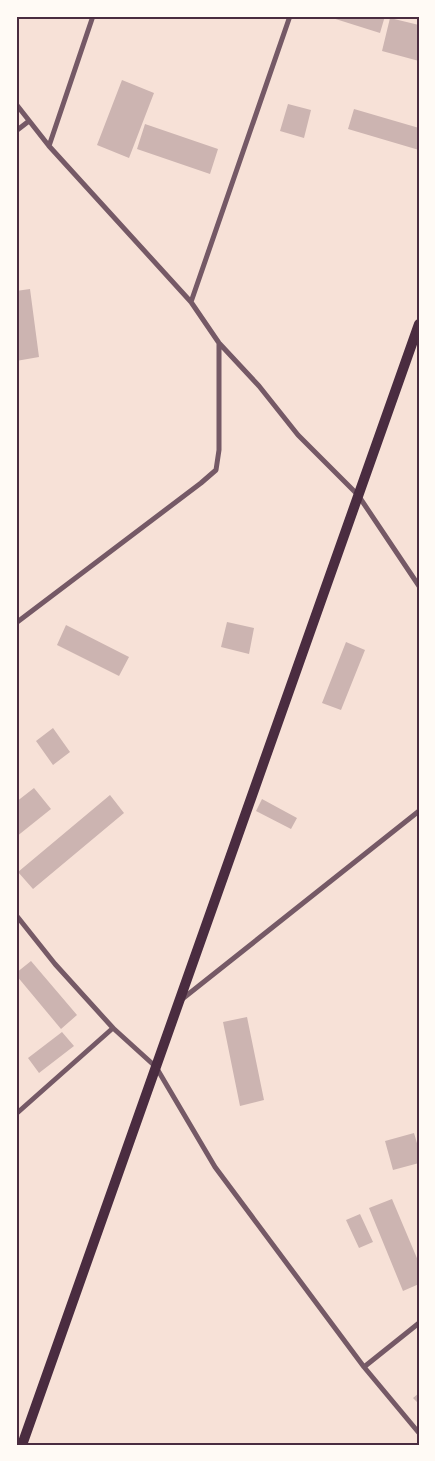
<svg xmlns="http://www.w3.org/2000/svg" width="435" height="1461" font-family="'Noto Sans',sans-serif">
  <rect width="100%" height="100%" fill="#f7e1d7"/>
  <path fill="#ccb4b1" d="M326 16H385L380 33Z
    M390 18 419 25V61L382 51Z
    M122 80 154 93 129 158 97 145Z
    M288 104 311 110 304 138 280 131Z
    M354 109 419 128V150L348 129Z
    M145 124 218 149 210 174 137 149Z
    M30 289 39 357 16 361V291Z
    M227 622 254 628 249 654 221 647Z
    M66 625 129 657 119 676 57 645Z
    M346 642 365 650 341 710 322 703Z
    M53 728 70 752 53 765 36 741Z
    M34 788 51 809 16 837V802Z
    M110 795 124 813 33 889 18 872Z
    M262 799 297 818 291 829 256 811Z
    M31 961 77 1015 61 1029 16 975V973Z
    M247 1017 264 1100 240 1106 223 1022Z
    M62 1032 74 1046 39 1073 28 1058Z
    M414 1133 419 1150V1163L393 1170 385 1141Z
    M392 1199 419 1263V1284L403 1291 369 1208Z
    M360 1214 373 1242 359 1248 346 1220Z
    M419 1393V1404L413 1398Z"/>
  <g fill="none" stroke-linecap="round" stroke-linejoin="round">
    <path stroke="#755966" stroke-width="5" d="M16 104 49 146 191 302 219 343 259 386 298 435 358 495 419 586
      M16 131 29 121
      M49 146 93 16
      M191 302 290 16
      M16 623 201 483 216 470 219 450V343
      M16 915 55 964 113 1028 156 1067 215 1167 364 1367 419 1433
      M181 1000 419 811
      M16 1114 113 1028
      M364 1367 419 1323"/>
    <path stroke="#4a2c40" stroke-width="10" d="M22 1445 419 324"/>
  </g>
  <rect width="435" height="1461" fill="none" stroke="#fffaf5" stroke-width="35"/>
  <rect x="18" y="18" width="400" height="1426" fill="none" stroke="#4a2c40" stroke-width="2"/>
</svg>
